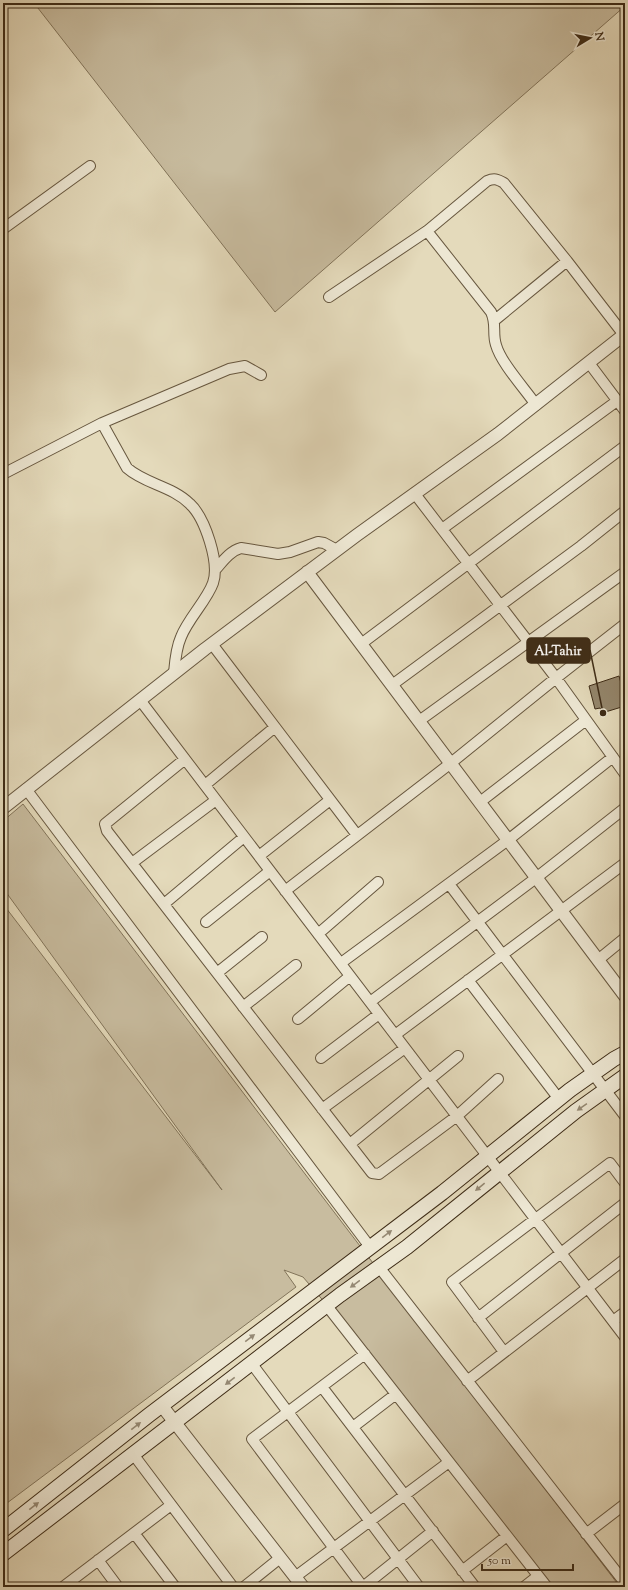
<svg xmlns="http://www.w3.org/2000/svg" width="628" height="1590" font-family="'Sorts Mill Goudy',serif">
  <rect width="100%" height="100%" fill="#e4dabb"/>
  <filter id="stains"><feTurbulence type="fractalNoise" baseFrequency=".005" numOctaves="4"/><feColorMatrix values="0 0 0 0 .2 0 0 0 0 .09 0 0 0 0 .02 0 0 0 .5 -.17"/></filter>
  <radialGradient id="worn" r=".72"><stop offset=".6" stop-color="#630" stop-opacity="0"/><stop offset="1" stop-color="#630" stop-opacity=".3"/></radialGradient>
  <path fill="#c8bc9f" stroke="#82745a" d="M34 3H625V6L275 312Z
    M23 804 620 1587H550L367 1352 303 1277 284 1270 296 1287 3 1506V904L222 1190 3 888V821Z"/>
  <path fill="#94866c" stroke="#3d2b16" d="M619 676 621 683 624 682 625 687V706L602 713 600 708 595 709 589 686Z"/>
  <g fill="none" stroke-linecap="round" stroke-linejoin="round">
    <g stroke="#67573f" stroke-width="12">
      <path id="minor" d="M3 229 90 166
        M427 231 491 312C497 325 492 333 496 345 501 363 525 389 536 405
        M329 297 427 231 487 181C494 178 497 179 504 183L567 261 624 335
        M495 320 567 261
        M589 363 625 411
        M102 423 127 468C145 484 172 486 190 504 205 518 220 563 213 583 207 600 188 619 181 637 176 648 175 661 174 673
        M3 474 102 423 229 369 245 366 261 375
        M415 494 556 678 625 774
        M442 529 617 401
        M216 569C223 561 230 551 241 548L278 554 290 552 318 542 324 543 337 550
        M212 644 357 835
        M361 644 625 446
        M392 685 581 546 625 511
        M140 700 625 1337
        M419 721 625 572
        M185 759 105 824 107 831 372 1173 379 1174 457 1116 498 1079
        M205 785 275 727
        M26 789 370 1247
        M480 802 586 720
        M259 856 330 800
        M132 863 216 800
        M449 884 625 1116
        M285 891 451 763 556 678 625 624
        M164 904 244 837
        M206 922 270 871
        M318 934 378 882
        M598 960 625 938
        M341 963 508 840 613 757
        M217 973 262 937
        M468 980 559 1099
        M370 1002 536 878 625 808
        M243 1007 296 965
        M298 1019 350 976
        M395 1035 625 863
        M321 1058 379 1014
        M322 1109 405 1048
        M350 1144 458 1056
        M379 1267 625 1583
        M327 1306 547 1587
        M478 1318 625 1203
        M613 1321 625 1312
        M504 1352 452 1282 610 1163 625 1183
        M252 1364 419 1587
        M467 1381 625 1259
        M322 1387 475 1587
        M353 1427 396 1394
        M133 1454 233 1587
        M134 1533 175 1587
        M586 1534 625 1504
        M98 1560 118 1587
        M462 1571 507 1536
        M295 1577 449 1462
        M63 1587 171 1505
        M244 1587 280 1558
        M363 1587 252 1439 365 1354
        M363 1587 433 1531
        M524 1587 538 1576"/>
    </g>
    <g stroke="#67573f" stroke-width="14">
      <path id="tertiary" d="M307 572 625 996
        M3 808 205 649 357 535 498 434 625 334
        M162 1406 303 1587"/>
    </g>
    <g stroke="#3d2b16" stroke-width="16">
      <path id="secondary" d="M3 1530 149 1415 442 1193 570 1090 614 1059 625 1053
        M3 1554 340 1295 407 1247 576 1111 625 1076"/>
    </g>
    <use href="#minor" stroke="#ede7d3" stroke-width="10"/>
    <use href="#tertiary" stroke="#ede7d3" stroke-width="12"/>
    <use href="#secondary" stroke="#ede7d3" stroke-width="14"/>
  </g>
  <defs><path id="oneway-solid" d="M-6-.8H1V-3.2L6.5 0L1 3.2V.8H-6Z"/></defs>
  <g fill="#958974">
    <use href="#oneway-solid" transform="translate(582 1107) rotate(145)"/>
    <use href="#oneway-solid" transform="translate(480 1187) rotate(141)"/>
    <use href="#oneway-solid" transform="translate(387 1234) rotate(-37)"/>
    <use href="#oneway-solid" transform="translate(355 1284) rotate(144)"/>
    <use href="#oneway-solid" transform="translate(250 1338) rotate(-37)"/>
    <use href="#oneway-solid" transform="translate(230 1381) rotate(142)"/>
    <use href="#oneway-solid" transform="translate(136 1426) rotate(-38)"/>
    <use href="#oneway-solid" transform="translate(34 1506) rotate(-38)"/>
  </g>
  <path fill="none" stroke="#3d2b16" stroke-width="1.5" d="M603 713L590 650"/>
  <circle fill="#3d2b16" stroke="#ede7d3" stroke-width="1.5" cx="603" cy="713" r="4"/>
  <rect fill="#3d2b16" stroke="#3d2b16" stroke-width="1.5" x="527" y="638" width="63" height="25" rx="4"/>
  <g font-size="13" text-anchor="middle" font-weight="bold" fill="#fff">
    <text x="558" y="655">Al-Tahir</text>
  </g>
  <rect width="628" height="1590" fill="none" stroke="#e4dabb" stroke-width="16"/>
  <rect x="4" y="4" width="620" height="1582" fill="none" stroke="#3d2b16" stroke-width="2"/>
  <rect x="8" y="8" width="612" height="1574" fill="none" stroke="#3d2b16"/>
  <g transform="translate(590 38) rotate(80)" stroke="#ede7d3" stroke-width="3" paint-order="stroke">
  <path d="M0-3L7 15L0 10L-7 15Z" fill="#3d2b16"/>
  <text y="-6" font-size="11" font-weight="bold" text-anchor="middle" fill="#3d2b16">N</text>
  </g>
  <path d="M482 1564v6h91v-6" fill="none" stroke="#3d2b16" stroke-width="2"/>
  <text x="488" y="1564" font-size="12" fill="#3d2b16" stroke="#ede7d3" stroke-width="3" paint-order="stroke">50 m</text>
  <rect width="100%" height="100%" filter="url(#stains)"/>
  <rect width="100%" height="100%" fill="url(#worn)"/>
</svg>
